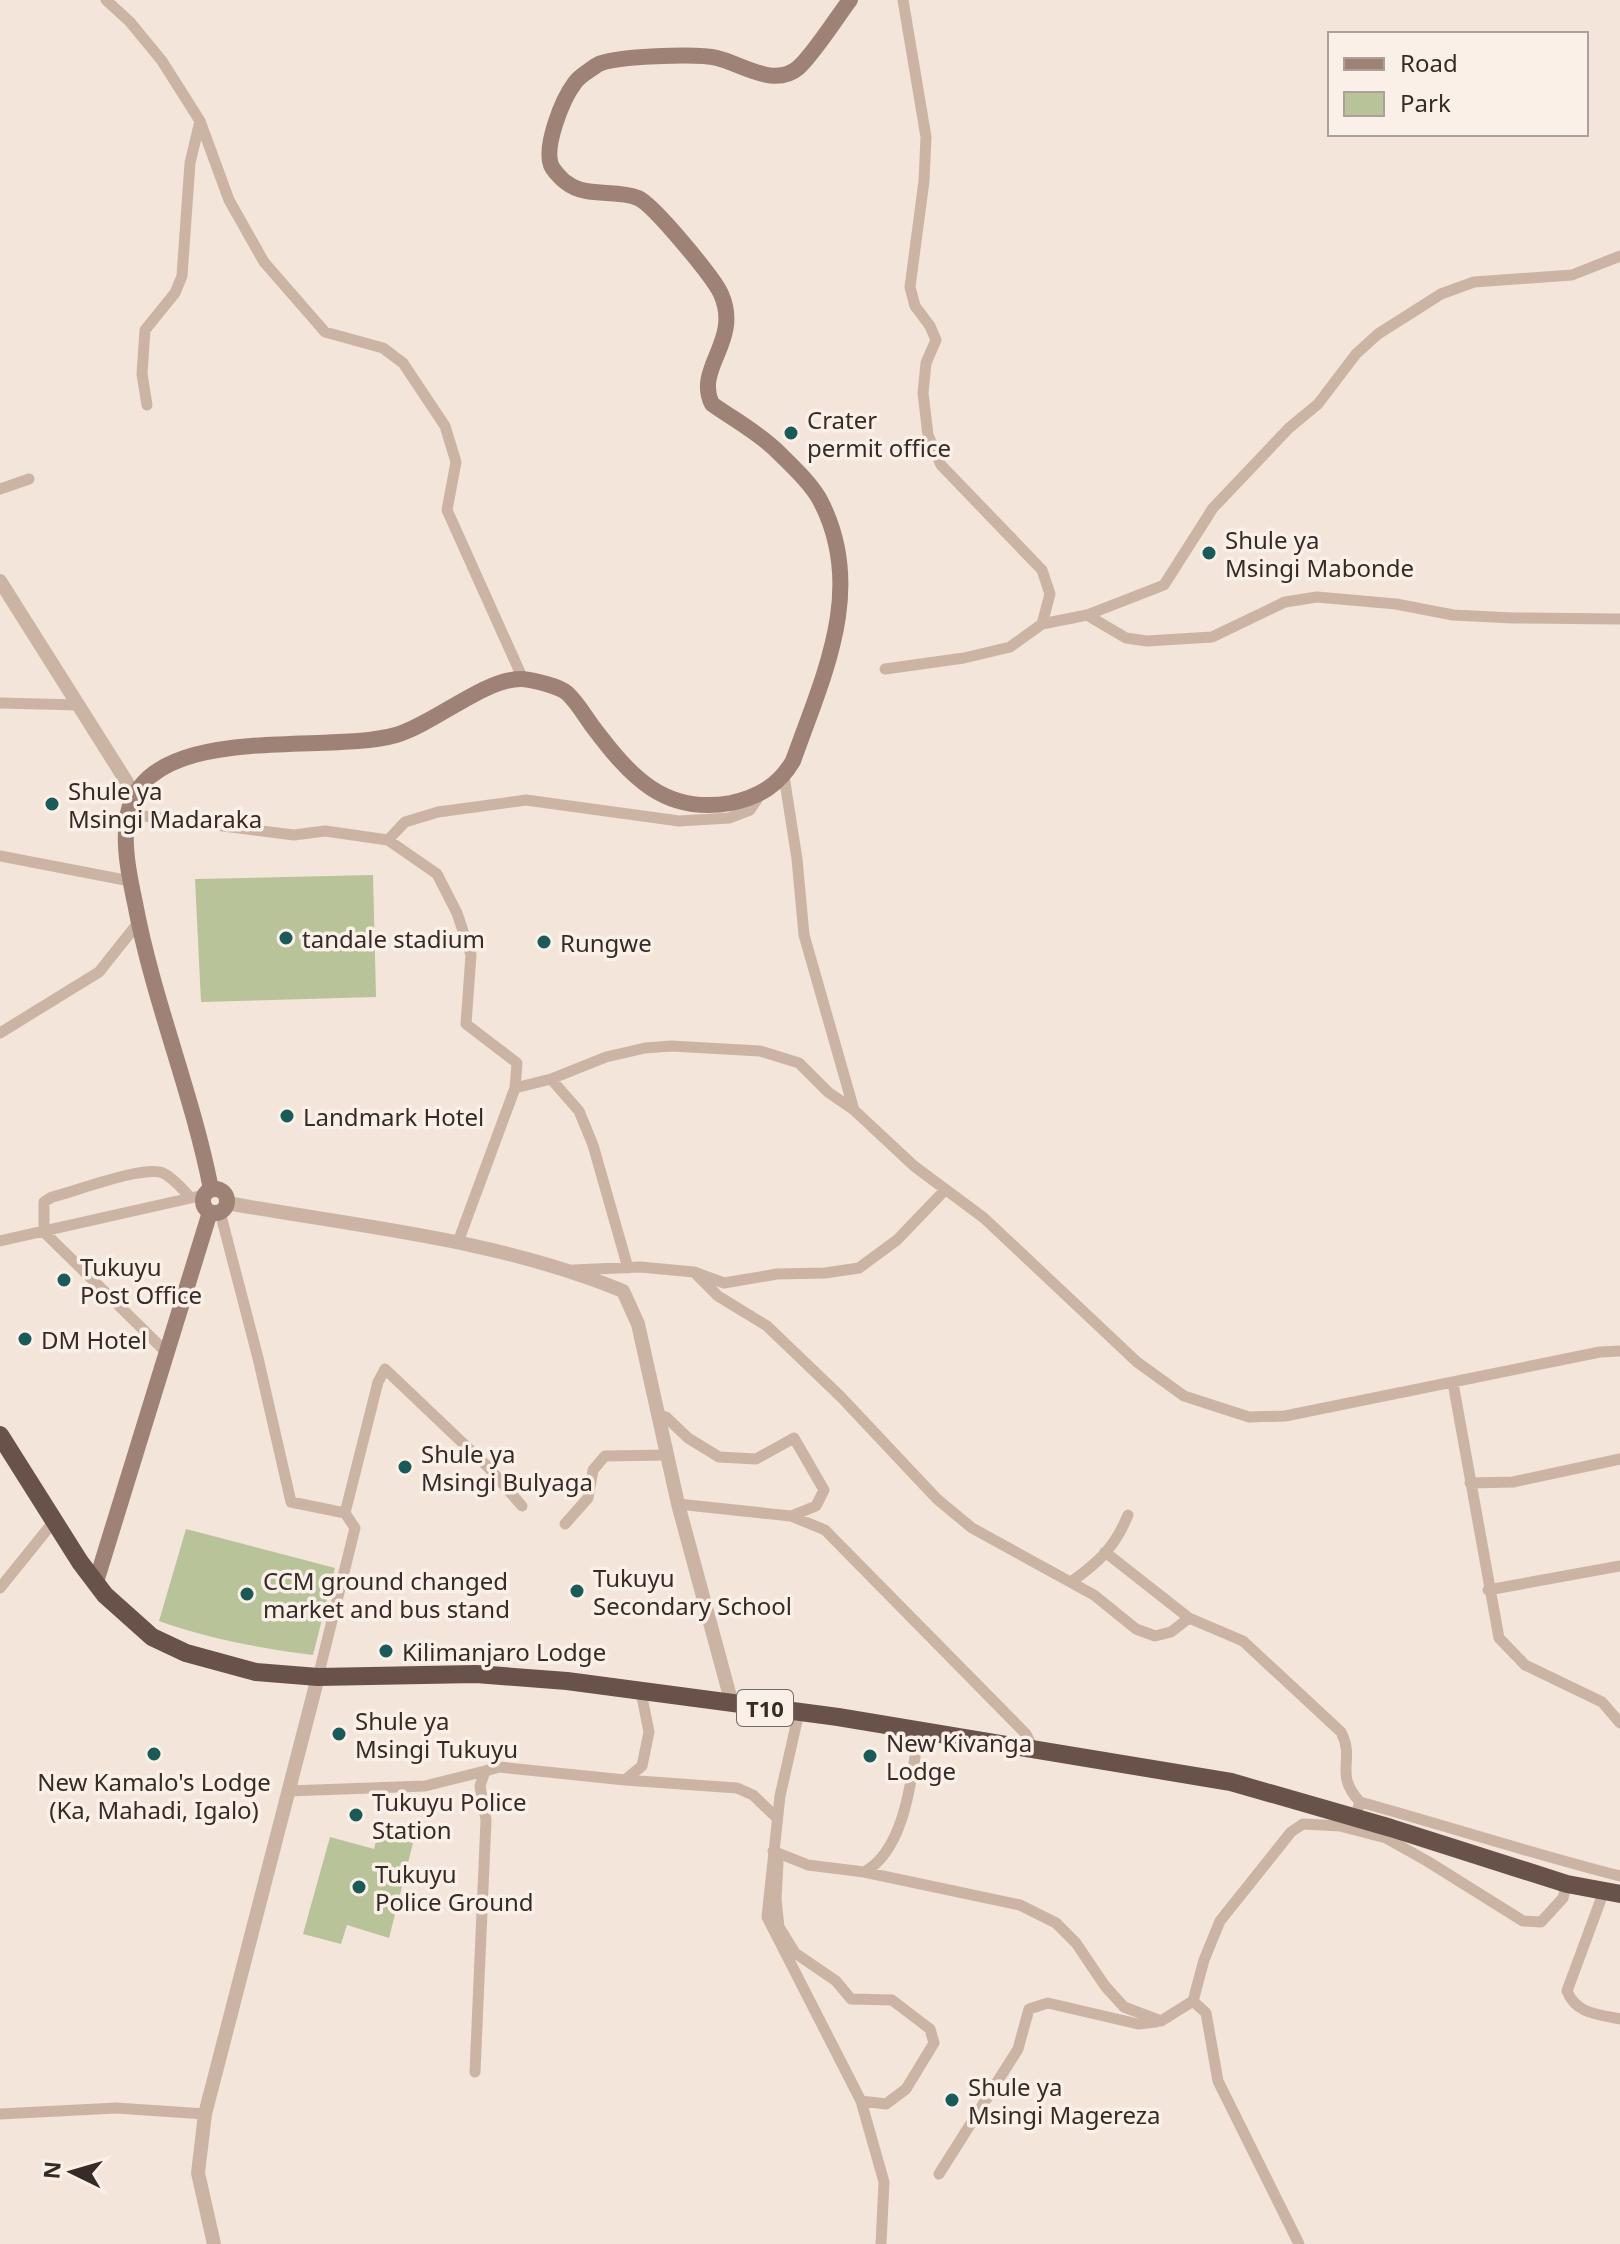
<svg xmlns="http://www.w3.org/2000/svg" width="1620" height="2244" font-family="'Noto Sans',sans-serif">
  <rect width="100%" height="100%" fill="#f3e5da"/>
  <path fill="#b8c399" d="M373 875 376 997 201 1002 195 879Z
    M186 1529 335 1568 313 1655C259 1648 210 1639 159 1621Z
    M378 1834 413 1843 389 1938 347 1925 341 1944 303 1934 330 1837 374 1849Z"/>
  <g fill="none" stroke-linecap="round" stroke-linejoin="round">
    <path stroke="#ccb4a5" stroke-width="11" d="M106 0 130 22 162 61 200 121 229 200 264 262 325 332 383 348 403 363 445 426 456 462 447 510 523 679
      M903 0 926 137 924 181 910 287 915 306 930 326 936 340 926 363 923 393 928 435 941 465 1042 570 1050 594 1042 624
      M147 405 142 374 145 330 175 293 182 276 190 163 200 121
      M0 489 29 479
      M1087 615 1126 638 1147 641 1212 637 1285 602 1317 597 1396 604 1453 615 1513 618 1620 619
      M885 669 964 658 1010 647 1042 624 1087 615 1164 585 1213 508 1289 428 1318 404 1356 354 1378 334 1441 294 1474 282 1572 275 1620 256
      M0 703 79 705
      M784 776 797 859 804 935 854 1110
      M128 814 294 835 325 831 388 840 437 874 457 913 471 955 466 1024 517 1063 515 1088 458 1242
      M388 840 405 822 438 812 526 800 679 821 729 818 750 810 760 795
      M0 856 130 881
      M0 1033 99 972 138 923
      M551 1079 579 1111 593 1145 628 1268
      M515 1088 551 1079 606 1057 645 1048 671 1046 760 1051 799 1063 828 1092 854 1110 914 1166 984 1218 1137 1362 1184 1396 1249 1417 1285 1416 1600 1352 1620 1351
      M220 1212 258 1358 291 1502 345 1513 355 1528 318 1677
      M0 1241 204 1195
      M573 1270 640 1267 694 1272 724 1283 777 1274 825 1273 859 1268 897 1240 945 1190
      M694 1272 718 1296 767 1326 841 1397 937 1499 972 1528 1094 1595 1136 1629 1155 1636 1171 1632 1189 1618
      M167 1353 44 1232V1202L52 1197C77 1191 143 1165 163 1173 174 1178 183 1190 191 1198
      M1453 1383 1499 1638 1525 1665 1602 1702 1620 1723
      M658 1415 666 1417 688 1438 719 1457 756 1459 794 1438 824 1490 816 1506 791 1516
      M1470 1483 1513 1482 1620 1459
      M678 1504 791 1516 825 1530 1026 1734 1034 1750
      M345 1513 378 1382 385 1369 488 1467 522 1506
      M565 1524 588 1498 593 1470 605 1456 667 1455
      M1105 1552 1189 1618 1243 1641 1341 1732C1356 1761 1333 1773 1360 1802L1355 1818
      M1071 1582C1099 1562 1115 1547 1128 1515
      M0 1588 54 1521
      M1488 1590 1620 1566
      M799 1712 780 1796 767 1917 861 2101 884 2182 881 2244
      M625 1780 737 1788 753 1795 777 1818
      M288 1791 425 1786 485 1771
      M1360 1802C1447 1826 1533 1854 1620 1876
      M1386 1838 1427 1861 1523 1921 1541 1922 1563 1898 1567 1884
      M773 1851 808 1865 864 1872 1020 1905 1056 1923 1076 1943 1105 1986 1124 2007 1161 2021 1193 2001 1204 1960 1220 1921 1291 1832 1303 1824 1340 1826 1386 1838 1391 1828
      M778 1863 776 1899 779 1927 795 1953 836 1981 851 1999 892 2000 930 2029 934 2043 906 2089 886 2104 861 2101
      M864 1872C906 1850 912 1774 919 1731
      M1608 1890 1604 1891 1567 1991C1576 2014 1598 2014 1620 2019
      M1193 2001 1206 2013 1218 2081 1299 2244
      M475 2072 486 1820 480 1786 485 1771 499 1767 625 1780 642 1766 649 1732 641 1692
      M0 2114 116 2108 205 2114
      M939 2174 1018 2049 1029 2009 1048 2003 1138 2024 1156 2022"/>
    <path stroke="#ccb4a5" stroke-width="14" d="M0 581 135 795
      M227 1203C360 1227 497 1239 623 1291L638 1324 678 1504 732 1704
      M214 2244 198 2173 205 2114 318 1677"/>
    <path stroke="#9f8276" stroke-width="16" d="M203 1201a12 12 0 1 1 24 0a12 12 0 1 1-24 0Z
      M211 1189C192 1092 153 1000 135 903 129 875 122 842 128 813 148 720 327 755 396 735 434 724 485 678 522 679 533 680 559 686 567 693 577 702 585 716 593 727 630 776 664 815 731 803 759 797 779 785 793 761 823 676 866 590 821 502 812 484 791 465 777 451 759 433 733 419 712 404 694 368 742 341 721 294 714 278 653 204 638 198 616 189 586 198 567 183 562 180 553 170 551 165 544 146 562 100 574 84 579 76 589 71 597 65 612 56 698 53 717 58 742 64 774 88 798 68 813 55 837 17 850 0
      M96 1582 210 1212"/>
    <path stroke="#69524a" stroke-width="18" d="M0 1435 80 1562 105 1595 152 1637 186 1653 256 1672 318 1677 476 1674 567 1681 838 1717 1231 1782 1391 1828 1567 1884 1620 1894"/>
  </g>
  <g fill="#1a5b5a" stroke="#faf0e7" stroke-width="3">
    <circle cx="791" cy="433" r="8"/>
    <circle cx="1209" cy="553" r="8"/>
    <circle cx="52" cy="804" r="8"/>
    <circle cx="286" cy="938" r="8"/>
    <circle cx="544" cy="942" r="8"/>
    <circle cx="287" cy="1116" r="8"/>
    <circle cx="64" cy="1280" r="8"/>
    <circle cx="25" cy="1339" r="8"/>
    <circle cx="405" cy="1467" r="8"/>
    <circle cx="577" cy="1591" r="8"/>
    <circle cx="247" cy="1594" r="8"/>
    <circle cx="386" cy="1651" r="8"/>
    <circle cx="339" cy="1734" r="8"/>
    <circle cx="154" cy="1754" r="8"/>
    <circle cx="870" cy="1756" r="8"/>
    <circle cx="356" cy="1815" r="8"/>
    <circle cx="359" cy="1887" r="8"/>
    <circle cx="952" cy="2100" r="8"/>
  </g>
  <g text-anchor="middle" dominant-baseline="central" stroke-width="7" stroke-linejoin="round" paint-order="stroke">
    <rect fill="#faf0e7" stroke="#726661" stroke-width="2" x="737" y="1690" width="56" height="36" rx="6"/>
    <g font-size="22" font-weight="bold" fill="#372b27">
      <text x="765" y="1708">T10</text>
    </g>
    <g font-size="24" fill="#372b27" stroke="#faf0e7" text-anchor="start">
      <text x="807" y="419">Crater<tspan x="807" dy="28">permit office</tspan></text>
      <text x="1225" y="539">Shule ya<tspan x="1225" dy="28">Msingi Mabonde</tspan></text>
      <text x="68" y="790">Shule ya<tspan x="68" dy="28">Msingi Madaraka</tspan></text>
      <text x="302" y="938">tandale stadium</text>
      <text x="560" y="942">Rungwe</text>
      <text x="303" y="1116">Landmark Hotel</text>
      <text x="80" y="1266">Tukuyu<tspan x="80" dy="28">Post Office</tspan></text>
      <text x="41" y="1339">DM Hotel</text>
      <text x="421" y="1453">Shule ya<tspan x="421" dy="28">Msingi Bulyaga</tspan></text>
      <text x="593" y="1577">Tukuyu<tspan x="593" dy="28">Secondary School</tspan></text>
      <text x="263" y="1580">CCM ground changed<tspan x="263" dy="28">market and bus stand</tspan></text>
      <text x="402" y="1651">Kilimanjaro Lodge</text>
      <text x="355" y="1720">Shule ya<tspan x="355" dy="28">Msingi Tukuyu</tspan></text>
      <text x="886" y="1742">New Kivanga<tspan x="886" dy="28">Lodge</tspan></text>
      <text x="154" y="1781" text-anchor="middle">New Kamalo's Lodge<tspan x="154" dy="28">(Ka, Mahadi, Igalo)</tspan></text>
      <text x="372" y="1801">Tukuyu Police<tspan x="372" dy="28">Station</tspan></text>
      <text x="375" y="1873">Tukuyu<tspan x="375" dy="28">Police Ground</tspan></text>
      <text x="968" y="2086">Shule ya<tspan x="968" dy="28">Msingi Magereza</tspan></text>
    </g>
  </g>
  <rect x="1328" y="32" width="260" height="104" fill="#faf0e7" stroke="#aca19a" stroke-width="2"/>
  <rect x="1344" y="58" width="40" height="12" fill="#9f8276" stroke="#aca19a" stroke-width="2"/>
  <text x="1400" y="72" font-size="24" fill="#372b27">Road</text>
  <rect x="1344" y="92" width="40" height="24" fill="#b8c399" stroke="#aca19a" stroke-width="2"/>
  <text x="1400" y="112" font-size="24" fill="#372b27">Park</text>
  <g transform="translate(72 2172) rotate(275)" stroke="#faf0e7" stroke-width="6" paint-order="stroke">
  <path d="M0-6L14 30L0 20L-14 30Z" fill="#372b27"/>
  <text y="-12" font-size="22" font-weight="bold" text-anchor="middle" fill="#372b27">N</text>
  </g>
</svg>
